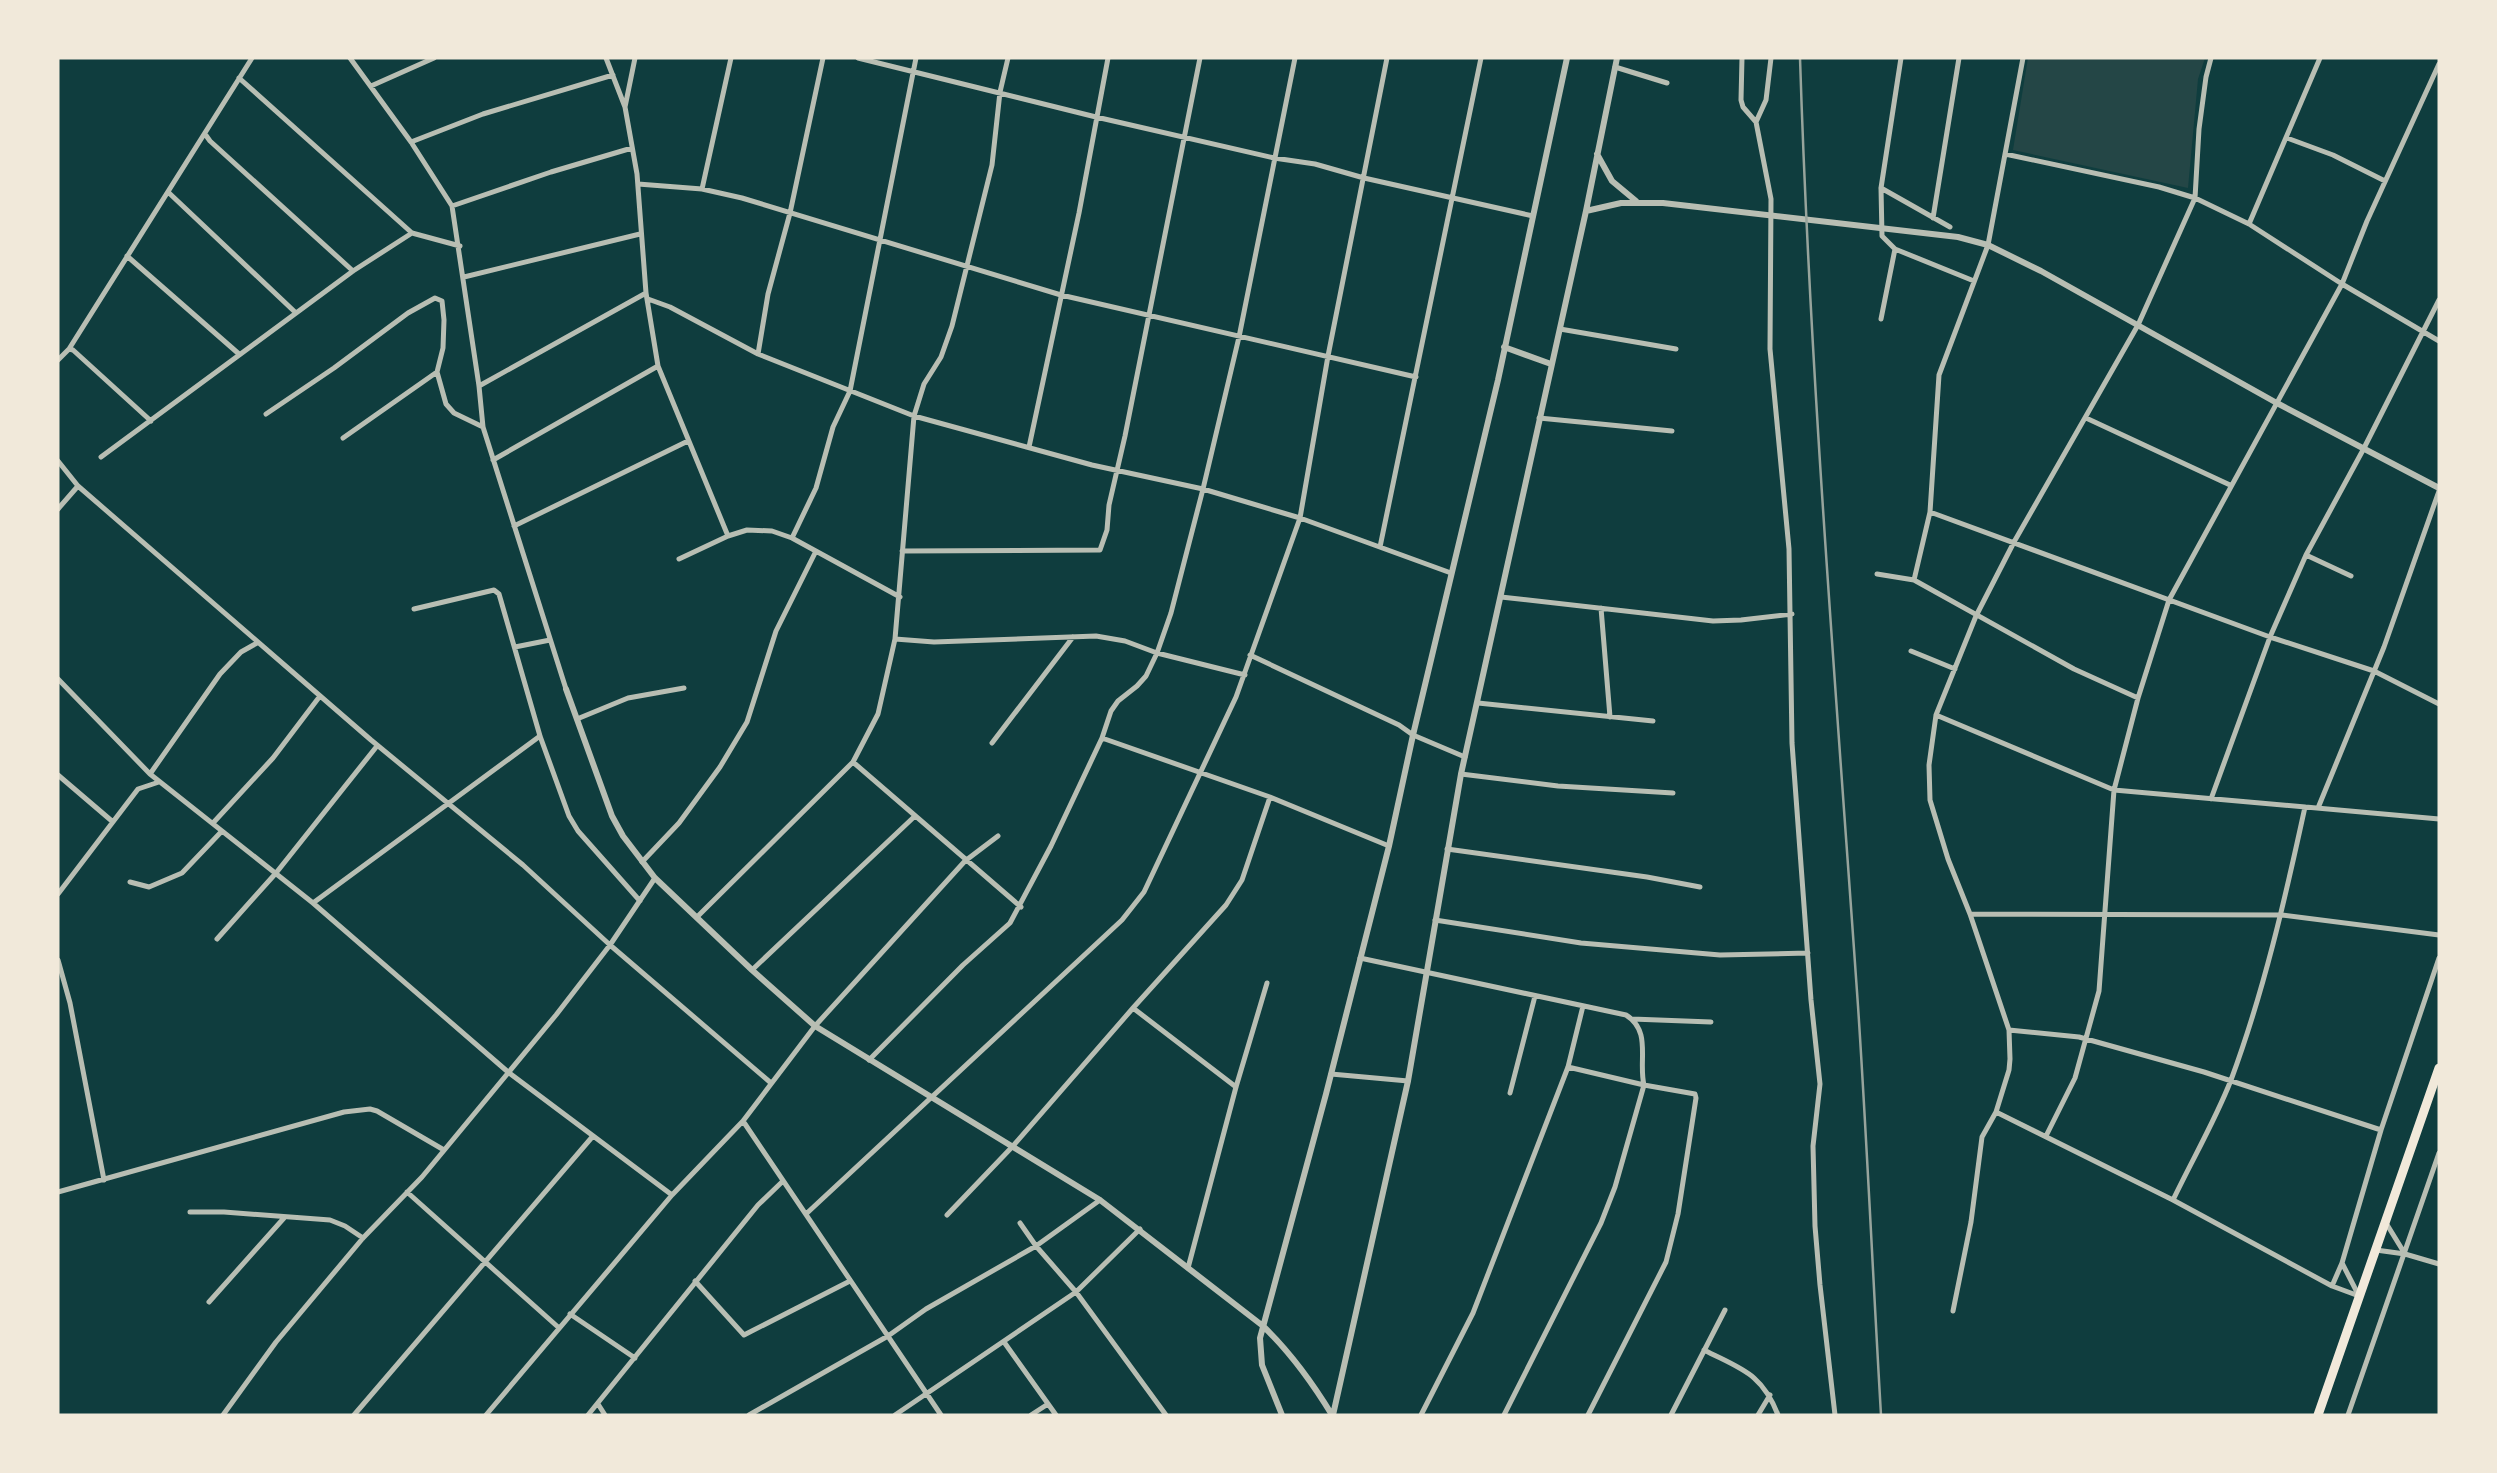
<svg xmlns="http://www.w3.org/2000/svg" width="2497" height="1473" font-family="'Source Serif 4',serif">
  <rect width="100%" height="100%" fill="#0f3d3e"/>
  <path fill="#244646" d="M2028 58H2205L2198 79 2188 188 2013 150Z"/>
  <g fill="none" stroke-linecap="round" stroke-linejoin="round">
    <path stroke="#b8beb3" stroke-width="5" d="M350 58 411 142 452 206 479 386 483 427 566 689
      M606 58 625 107 637 174 646 293 658 366 728 536
      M858 58 1096 117 1274 158 1315 164 1364 178 1533 216
      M1742 58 1741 100 1743 107 1756 122
      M1771 58 1766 100 1756 122 1771 199 1770 349 1789 549 1792 743 1811 1000 1820 1084 1813 1146 1815 1226 1820 1285 1835 1415
      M1901 58 1881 188 1882 236 1895 249 1974 281
      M1615 67 1667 83
      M239 78 412 233 460 246
      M371 86 434 58
      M625 107 635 58
      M205 134 210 141 353 271
      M2287 138 2333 155 2385 181
      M411 142 483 114 613 75
      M2005 154 2159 187 2195 198 2249 224 2342 284 2439 341
      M638 184 702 189 742 198 1061 295 1416 377
      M1881 188 1950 227
      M702 189 731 58
      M168 192 296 313
      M452 206 551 172 632 148
      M1933 218 1959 58
      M2249 224 2320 58
      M127 256 239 354
      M464 277 640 234
      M648 299 670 307 758 354 914 416 1092 465 1203 489 1300 518 1451 573
      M1881 319 1895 249
      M1560 329 1676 349
      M69 349 73 350 151 421
      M758 354 768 294 790 213 823 58
      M58 360 69 349 252 58
      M479 386 646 293
      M266 414 334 368 408 313 435 298 442 301 444 320 443 348 437 372 446 404 454 413 483 427
      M1539 418 1672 431
      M2086 418 2230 485
      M343 438 437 372
      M1029 447 1079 213 1108 58
      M101 457 353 271 412 233
      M493 460 658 366
      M58 461 78 486 371 740 523 865 610 945 771 1083
      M58 509 78 486
      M1930 512 2270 637 2374 671 2439 704
      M514 526 688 441
      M792 538 816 488 833 427 850 391 916 58
      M1380 547 1481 58
      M902 551 1100 550 1107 530 1109 505 1125 436 1200 58
      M2306 555 2351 576
      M679 559 728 536 747 530 772 531 792 538 900 597
      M1877 574 1914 580 2074 669 2138 698
      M1914 580 1930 512 1939 375 1988 245 2023 58
      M1501 597 1713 621 1741 620 1792 614
      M1601 608 1610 717
      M414 609 494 590 499 594 540 736 569 816 578 831 640 901
      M895 639 934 642 1096 636 1125 641 1157 653 1245 675
      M515 647 550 640
      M1911 651 1955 669
      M1250 655 1399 725 1413 735 1465 757
      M58 679 150 774 313 903 508 1072 672 1195
      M1478 703 1653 721
      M1936 715 2114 790 2439 819
      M577 719 628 698 684 688
      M1102 738 1270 797 1389 846
      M992 743 1073 637
      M853 762 1021 907
      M150 774 220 674 241 652 257 643
      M1461 774 1558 786 1673 793
      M58 775 113 822
      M2211 799 2270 637 2306 555 2363 450 2439 300
      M2318 808 2384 647 2439 491
      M213 823 273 758 320 696
      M1447 849 1647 877 1700 887
      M642 862 679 823 720 767 747 722 776 631 815 553
      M130 882 149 887 182 873 222 831
      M58 894 138 789 159 782
      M313 903 540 736
      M1970 914 2282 915 2439 935
      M697 917 853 762 878 714 895 639 914 416 924 384 941 357 952 326 992 165 1000 92 1008 58
      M1435 920 1581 943 1720 955 1808 953
      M217 939 276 873 377 746
      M1360 958 1626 1015C1652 1031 1638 1061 1644 1085L1615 1187 1601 1223 1504 1415
      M58 960 70 1003 104 1180
      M752 970 915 816
      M1133 1008 1236 1087
      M1632 1019 1711 1022
      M2009 1030 2079 1037 2204 1072 2381 1130
      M869 1060 963 965 1010 923 1051 846 1102 738 1111 711 1118 701 1137 686 1146 676 1157 653 1171 613 1203 489 1239 337 1295 58
      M1568 1067 1644 1085 1695 1094 1696 1098 1678 1214 1666 1262 1588 1415
      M1331 1074 1408 1081
      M1510 1093 1535 996
      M1996 1112 2173 1200 2332 1286 2359 1296
      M743 1121 941 1415
      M2046 1136 2075 1078 2099 991 2114 790 2138 698 2169 600 2342 284 2367 221 2439 64
      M58 1192 344 1112 370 1109 377 1111 444 1150
      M407 1192 558 1327
      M2173 1200C2192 1160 2215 1121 2231 1080 2264 991 2285 899 2305 807
      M190 1212H224L330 1220 345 1226 363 1238
      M806 1214 1122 920 1144 892 1236 697 1300 518 1328 356 1387 58
      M947 1215 1013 1146 1133 1008 1226 905 1242 880 1270 797
      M1020 1223 1036 1246 1076 1292 1166 1415
      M2386 1223 2405 1254
      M2376 1250 2405 1254 2439 1264
      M1188 1268 1236 1087 1267 983
      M695 1281 744 1335 850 1281
      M2332 1286 2342 1263
      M2359 1296 2342 1263 2381 1130 2439 958
      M209 1302 284 1218
      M1953 1311 1971 1222 1982 1137 1996 1112 2009 1070 2010 1059 2009 1030 1970 914 1948 859 1930 800 1929 765 1936 715 1976 616 2014 542 2138 325 2195 198 2199 129 2206 77 2211 58
      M570 1314 635 1358
      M1004 1342 1056 1415
      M1704 1350C1741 1369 1762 1373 1778 1415
      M598 1404 605 1415
      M223 1415 276 1342 363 1238 422 1177 556 1015 610 945 655 878
      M354 1415 593 1136
      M486 1415 672 1195 743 1121 815 1026 965 861 998 836
      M588 1415 758 1205 783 1181
      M749 1415 888 1336 926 1309 1036 1246 1100 1200
      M895 1415 1076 1292 1140 1229
      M1031 1415 1048 1404
      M1421 1415 1473 1313 1568 1067 1583 1006
      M1671 1415 1725 1310
      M1758 1415 1770 1395
      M2348 1415 2439 1153"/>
    <path stroke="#b8beb3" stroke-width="6" d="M1597 154 1612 181 1636 201
      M1586 211 1621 203H1663L1958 237 1988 245 2041 271 2275 402 2439 488
      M1504 347 1551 364
      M566 689 612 816 623 836 655 878 752 970 815 1026 1100 1200 1263 1326C1291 1353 1312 1382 1332 1415
      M1282 1415 1262 1365 1260 1338 1326 1094 1389 846 1413 735 1498 380 1567 58
      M1333 1415 1408 1081 1461 774 1586 211 1617 58"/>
    <path stroke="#f1e9da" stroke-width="9" d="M2318 1415 2439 1068"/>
    <path stroke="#97a49c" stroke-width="2.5" d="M1800 58C1810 374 1836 690 1858 1006 1867 1142 1873 1279 1881 1415"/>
  </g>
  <rect width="2497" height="1473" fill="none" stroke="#f1e9da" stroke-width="119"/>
</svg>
